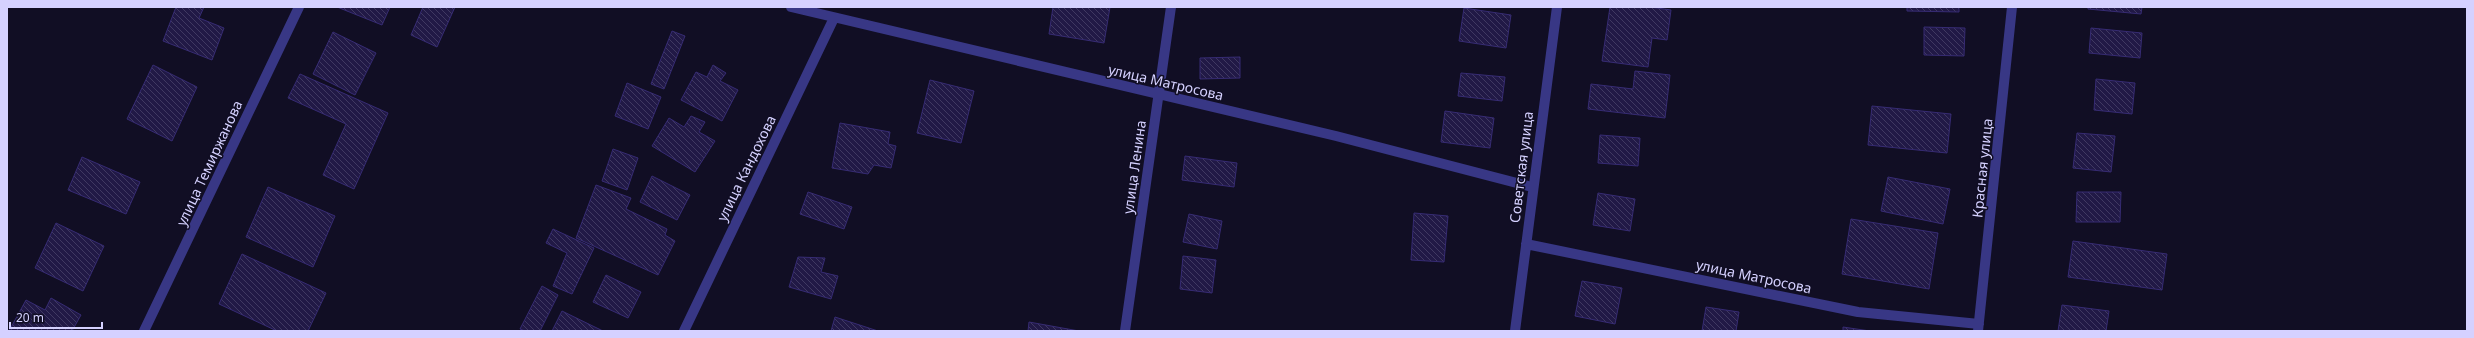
<svg xmlns="http://www.w3.org/2000/svg" width="2474" height="338" font-family="'Noto Sans',sans-serif">
  <defs>
    <pattern id="building-back-hatch" width="6" height="6" patternUnits="userSpaceOnUse"><rect width="6" height="6" fill="#211946"/><path d="M-1 5l2 2M0 0l6 6M5-1l2 2" fill="none" stroke="#403962"/></pattern>
  </defs>
  <rect width="100%" height="100%" fill="#110e24"/>
  <path fill="url(#building-back-hatch)" stroke="#362b73" d="M176 7H204L199 18 224 28 212 60 163 41Z
    M337 7H390L382 25Z
    M423 7H455L437 47 411 35Z
    M1053 7H1110L1104 43 1049 34Z
    M1610 7H1650L1671 10 1667 40 1652 38 1648 67 1602 61Z
    M1907 7H1959V12L1907 11Z
    M2088 7H2142L2141 14 2088 9Z
    M1464 8 1511 15 1506 48 1459 41Z
    M1924 27 1965 28 1964 56 1924 55Z
    M2091 28 2142 33 2140 58 2089 53Z
    M672 31 685 36 664 89 651 84Z
    M333 32 376 53 355 95 313 74Z
    M1240 57V78L1200 79V58Z
    M153 65 197 87 172 141 127 119Z
    M713 65 726 73 720 81 738 90 722 121 681 100 696 72 707 77Z
    M1635 71 1670 75 1665 118 1588 109 1591 84 1633 89Z
    M1461 73 1505 77 1502 101 1458 96Z
    M300 74 388 113 354 189 323 175 346 124 288 98Z
    M2096 79 2135 83 2132 114 2094 110Z
    M930 80 974 91 961 143 917 133Z
    M627 83 661 97 648 129 615 116Z
    M1872 106 1951 114 1947 153 1868 145Z
    M1445 111 1494 118 1490 148 1441 142Z
    M691 116 705 122 699 132 715 141 695 172 652 146 669 118 684 127Z
    M840 123 890 132 888 144 896 146 891 168 874 165 868 174 832 168Z
    M2077 133 2115 136 2111 172 2073 168Z
    M1600 135 1640 138 1638 166 1598 163Z
    M613 149 638 158 627 190 602 181Z
    M1185 156 1237 163 1234 187 1182 180Z
    M82 157 140 182 126 214 68 190Z
    M652 176 690 195 677 220 640 202Z
    M1888 177 1950 189 1943 224 1881 211Z
    M596 185 631 198 626 209 667 229 665 235 675 241 658 275 576 238Z
    M268 187 335 216 313 267 246 237Z
    M808 192 852 207 844 229 800 214Z
    M2077 192H2121L2120 222H2076Z
    M1598 193 1635 199 1630 231 1593 225Z
    M1414 213 1448 216 1444 262 1411 260Z
    M1189 214 1222 221 1217 249 1183 242Z
    M1851 219 1938 233 1929 289 1842 274Z
    M56 223 104 246 83 291 35 268Z
    M553 229 594 248 572 294 553 286 567 253 546 243Z
    M2073 241 2167 254 2162 290 2068 277Z
    M242 254 326 293 308 331H277L219 304Z
    M1183 256 1216 260 1212 293 1180 289Z
    M798 257 825 258 821 272 838 276 831 299 789 287Z
    M606 275 641 292 628 318 593 302Z
    M1582 281 1622 288 1615 324 1575 316Z
    M542 286 558 295 540 331H525L520 329Z
    M51 298 81 315 72 331H9L26 300 45 310Z
    M2062 305 2109 311 2106 331H2058Z
    M1706 307 1739 312 1736 331H1702Z
    M562 311 603 331H552Z
    M835 317 878 331H831Z
    M1029 322 1079 331H1028Z
    M1843 327 1870 331H1843Z"/>
  <g fill="none" stroke-linecap="round" stroke-linejoin="round">
    <path stroke="#383785" stroke-width="10" d="M791 7 1336 136 1532 187
      M1526 244 1858 312 1979 324
      M144 331 299 7
      M684 331 834 18
      M1125 331 1171 7
      M1515 331 1557 7
      M1978 331 2012 7"/>
  </g>
  <g text-anchor="middle" dominant-baseline="central" stroke-width="3" stroke-linejoin="round" paint-order="stroke">
    <g font-size="14" fill="#d5d1ff" stroke="#110e24">
      <text transform="translate(1166 82) rotate(13)">улица Матросова</text>
      <text transform="translate(209 163) rotate(-65)">улица Темиржанова</text>
      <text transform="translate(1134 167) rotate(-82)">улица Ленина</text>
      <text transform="translate(1521 167) rotate(-83)">Советская улица</text>
      <text transform="translate(746 168) rotate(-64)">улица Кандохова</text>
      <text transform="translate(1982 168) rotate(-84)">Красная улица</text>
      <text transform="translate(1754 276) rotate(12)">улица Матросова</text>
    </g>
  </g>
  <rect width="2474" height="338" fill="none" stroke="#d5d1ff" stroke-width="16"/>
  <path d="M10 322v6h92v-6" fill="none" stroke="#d5d1ff" stroke-width="2"/>
  <text x="16" y="322" font-size="12" fill="#d5d1ff" stroke="#110e24" stroke-width="3" paint-order="stroke">20 m</text>
</svg>
